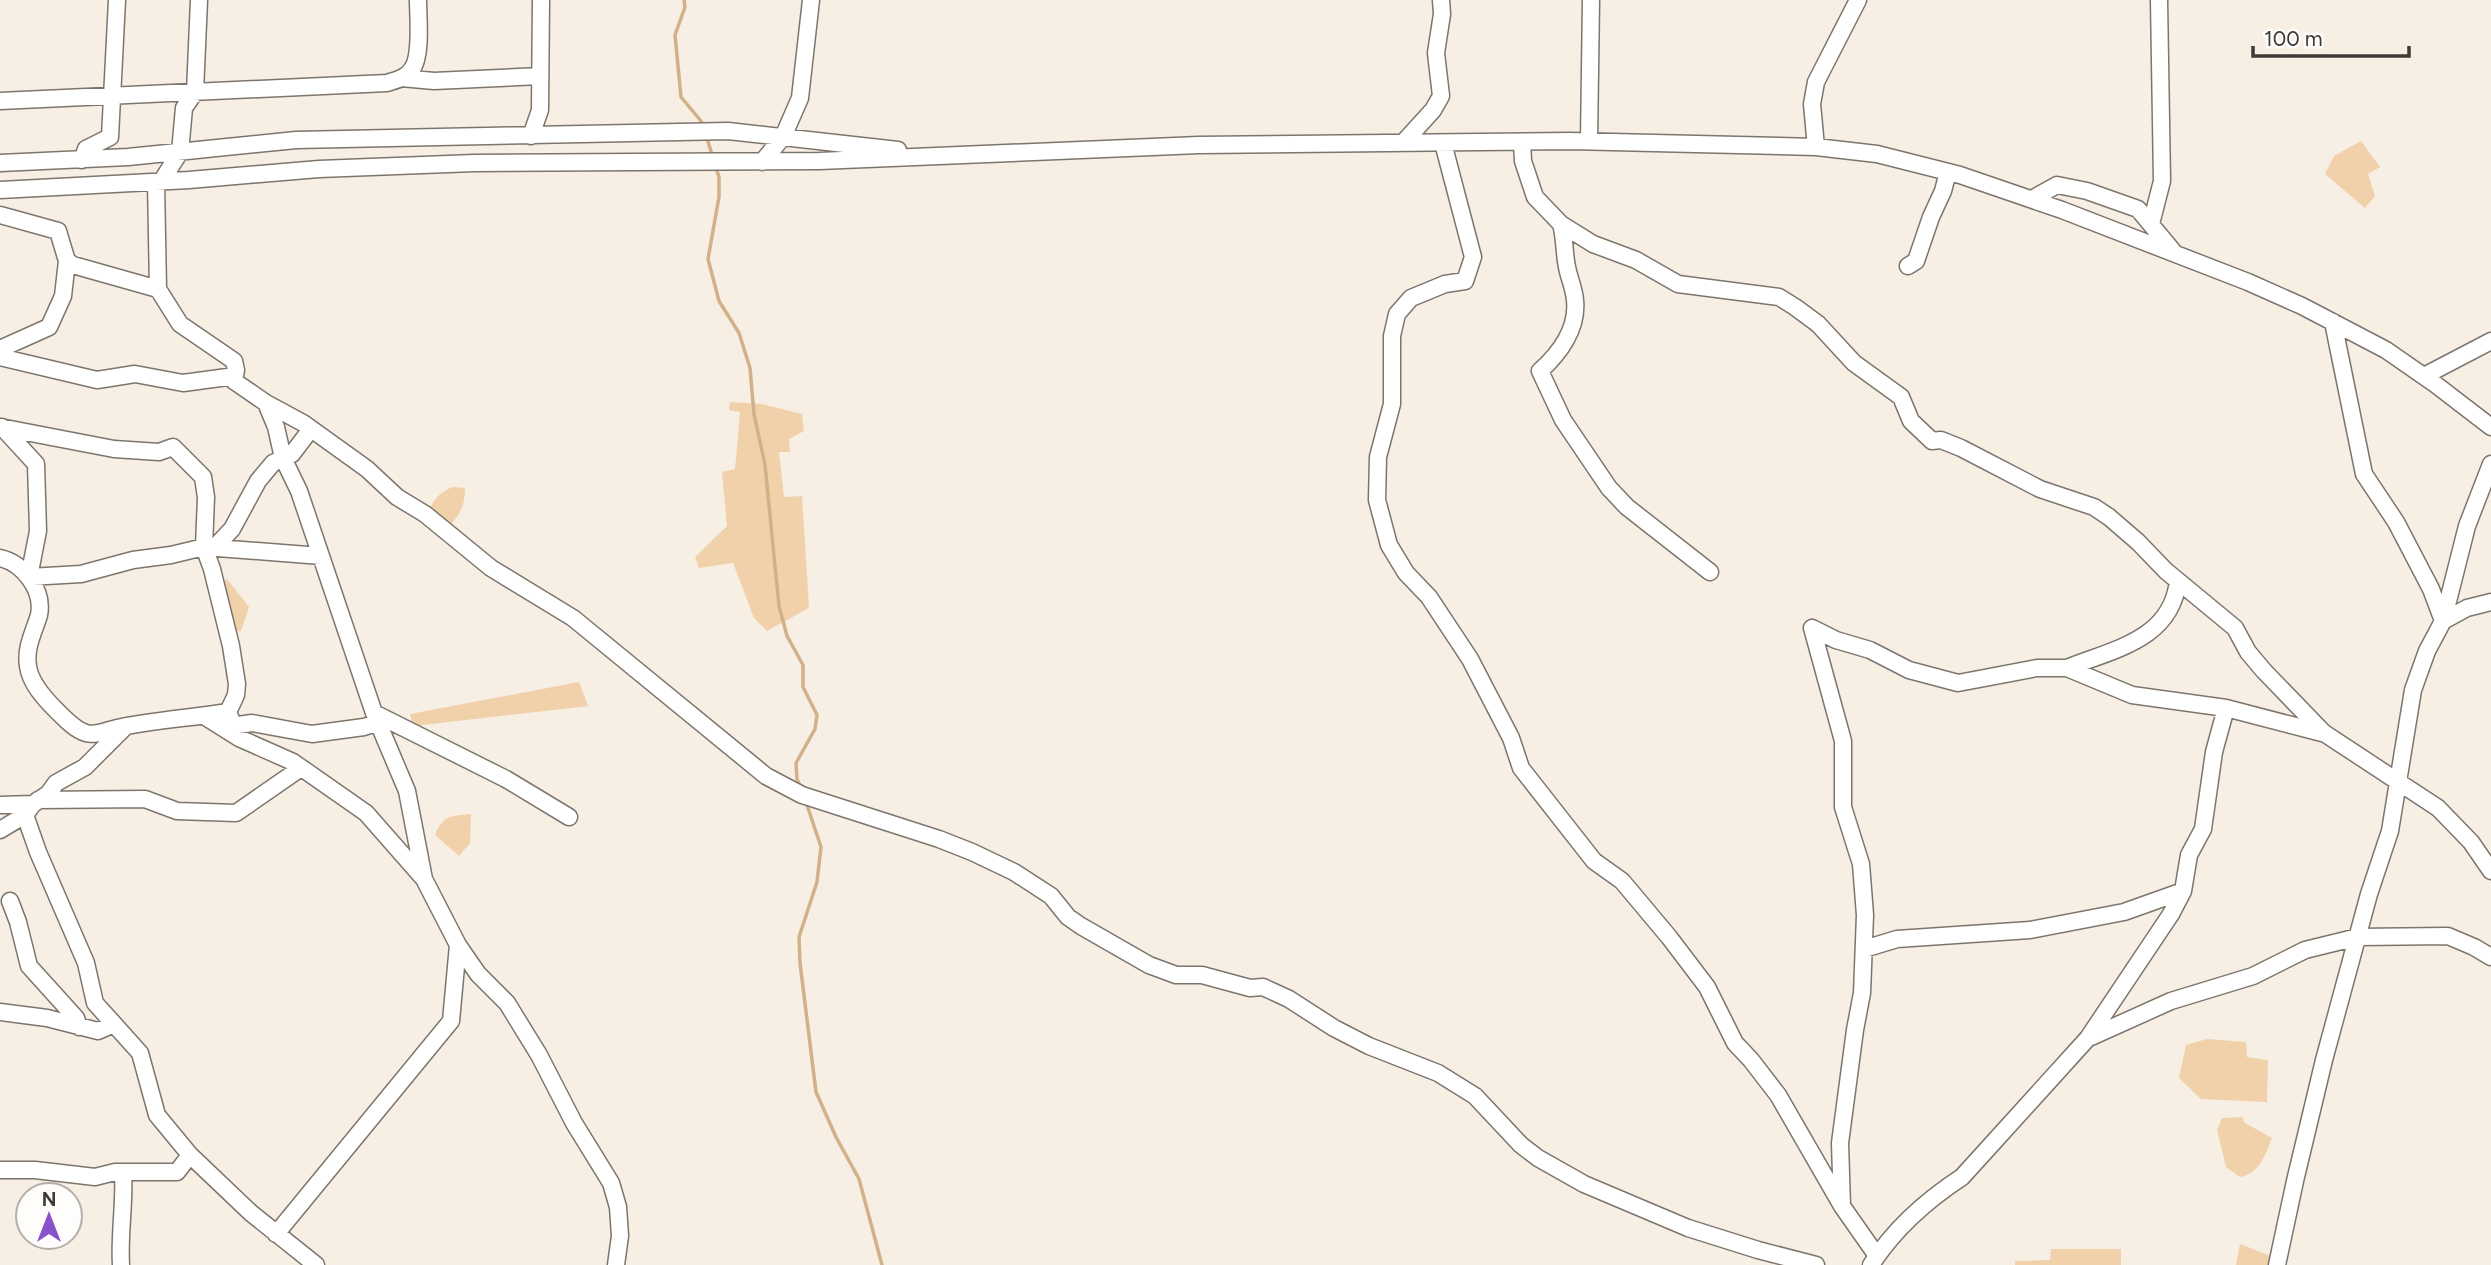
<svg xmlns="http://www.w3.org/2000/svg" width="2491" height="1265" font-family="Figtree,sans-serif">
  <rect width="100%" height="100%" fill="#f7eee4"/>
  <path fill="#f1d1aa" d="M2361 141 2380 167 2368 174 2375 196 2365 208 2325 174 2334 156Z
    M730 402 762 404 802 414 804 431 789 439 790 452H779L784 497 802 496 809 608 767 631 754 618 733 563 699 568 695 557 727 526 722 472 735 469 740 412 729 410Z
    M452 487 465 488C465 507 459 517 445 530L428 516C432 500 438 494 452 487Z
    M227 579 249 607 241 631 228 632 216 591Z
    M579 682 588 706 413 726 410 714Z
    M471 814 470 843 459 856 435 835C443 815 451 816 471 814Z
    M2207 1039 2246 1042 2247 1057 2268 1060 2267 1102 2201 1099 2179 1078 2186 1045Z
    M2242 1117 2245 1123 2272 1138C2266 1154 2259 1174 2240 1177L2226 1167 2217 1130 2222 1118Z
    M2240 1244 2276 1258 2282 1265H2236Z
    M2051 1249H2121V1265H2015V1261L2050 1260Z"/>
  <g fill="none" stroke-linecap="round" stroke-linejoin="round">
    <path stroke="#d2b189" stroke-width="3.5" d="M684 0 685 7 675 35 681 97 701 121 704 128
      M706 135 713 158
      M715 165 719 177V197L708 259 719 301 739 333 750 368 754 414 765 465 779 606 787 636 803 665V687L817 715 815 729 796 763 797 779 801 788
      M806 802 821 847 817 882 799 937 800 963 816 1092 836 1137 859 1179 882 1265"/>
    <g stroke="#7d756c" stroke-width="19">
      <path id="minor" d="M401 78 434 81 540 76
        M0 101 387 83C396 80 407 78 412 69 422 56 418 17 418 0
        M531 136 540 110 541 0
        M1589 141 1591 0
        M1522 142 1523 161 1535 197 1561 224 1593 244 1636 260 1678 284 1779 297 1795 307 1818 324 1854 363 1901 397 1911 421 1932 441 1941 440 1961 448 2040 489 2094 507 2109 517 2138 542 2166 571 2235 628 2248 652 2264 671 2324 733 2438 808 2471 842 2491 871
        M1403 143 1433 110 1441 96 1436 53 1442 14 1441 0
        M1443 143 1473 257 1465 281 1445 284 1411 298 1397 314 1392 336V404L1378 457 1377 500 1389 545 1406 573 1429 597 1470 659 1511 738 1521 768 1594 861 1622 881 1669 937 1707 987 1735 1043 1751 1060 1778 1095 1842 1206
        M1816 147 1812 104 1816 82 1858 0
        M82 160 86 149 110 137 117 0
        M762 162 783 137 800 98 811 0
        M0 163 128 157 296 140 728 131 898 150
        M156 182 158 289
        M161 182 180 152 184 108 195 92 199 0
        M0 190 189 180 319 169 474 163 819 161 1199 145 1570 141 1816 147 1877 154 1960 175 2062 210 2248 282 2302 306 2386 350 2435 384 2491 427
        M2032 199 2057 185 2087 191 2138 209 2173 251
        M0 215 58 231 67 261 73 265 158 289 180 324 234 361 236 370 234 381 266 403 303 423 367 469 397 497 425 514 491 568 573 618 766 776 802 795 939 839 972 852 1014 872 1051 896 1068 917 1081 926 1149 965 1176 975H1202L1250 988 1263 987 1289 999 1334 1028 1369 1046 1438 1073 1475 1096 1521 1145 1538 1158 1584 1184 1688 1228 1758 1250 1816 1265
        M1561 224C1565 238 1564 253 1567 267 1569 278 1574 288 1575 300 1578 328 1560 353 1540 371L1563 420 1609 488 1627 507 1710 572
        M2151 224 2162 181 2159 0
        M1908 266 1916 261 1931 217 1943 191 1948 172
        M2333 322 2364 474 2396 522 2431 589 2443 621 2467 608 2491 602
        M0 349 49 327 63 296 67 261
        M0 357 97 380 135 374 183 383 235 376
        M2424 376 2491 341
        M266 403 276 427 283 458 299 491 374 713 407 791 424 879 458 945 478 974 507 1003 539 1055 574 1123 611 1183 618 1207 620 1236 616 1265
        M0 427 114 449 159 452 173 447 203 477 206 497 204 547 212 569 231 646 237 684 236 695 228 712 239 738
        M2 427 36 464 38 531 29 577 81 574 133 560 171 555 204 547 321 556
        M215 547 232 529 258 481 273 463 292 454 311 429
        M0 558C23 563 44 590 39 615 34 632 25 647 28 666 30 683 45 699 56 710 64 718 75 730 86 733 95 736 108 730 117 728 154 720 191 718 228 712
        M1812 628 1843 741V807L1861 864 1865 915 1862 993 1855 1030 1840 1143 1842 1206 1877 1256
        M1812 628 1836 640 1870 650 1909 670 1958 683 2037 668H2067L2132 695 2226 708 2322 733
        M2067 668C2114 649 2171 640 2178 581
        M374 713 506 779 569 817
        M204 716 239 738 293 762 366 813 424 879
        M224 727 252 723 312 734 364 727 379 722
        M38 800 145 799 177 811 236 813 301 768
        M0 805 33 804
        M25 815 38 852 86 963 95 1003 140 1053 157 1115 190 1155 251 1213 316 1265
        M0 830 25 815 33 804 48 794 56 783 85 767 126 726
        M10 901 18 922 29 966 76 1018 79 1027
        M1864 949 1897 939 2030 930 2124 912 2183 891
        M0 1012 47 1018 98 1031 114 1024
        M2091 1037 2171 1001 2253 976 2305 950 2358 937 2448 936 2474 947 2491 957
        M0 1170H35L95 1177 115 1172H177L190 1155
        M276 1234 451 1021 458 945
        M121 1265C119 1234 125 1203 123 1172
        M1871 1265C1894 1229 1927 1200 1962 1177L2088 1038 2171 914 2183 891 2189 855 2203 829 2214 752 2226 708
        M2277 1265 2295 1181 2324 1060 2369 894 2390 831 2413 690 2427 651 2443 621 2467 526 2491 464"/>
    </g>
    <use href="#minor" stroke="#fff" stroke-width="16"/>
  </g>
  <g transform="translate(49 1216)"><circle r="33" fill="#fefdfb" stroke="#b1afac" stroke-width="2"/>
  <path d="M0-5L12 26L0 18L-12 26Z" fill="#8952ca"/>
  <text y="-10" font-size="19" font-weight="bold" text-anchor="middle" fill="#3d3a36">N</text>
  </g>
  <path d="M2253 46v10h156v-10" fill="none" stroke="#3d3a36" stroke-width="3.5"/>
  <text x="2264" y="46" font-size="21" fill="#3d3a36" stroke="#fefdfb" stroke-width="5" paint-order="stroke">100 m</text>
</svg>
